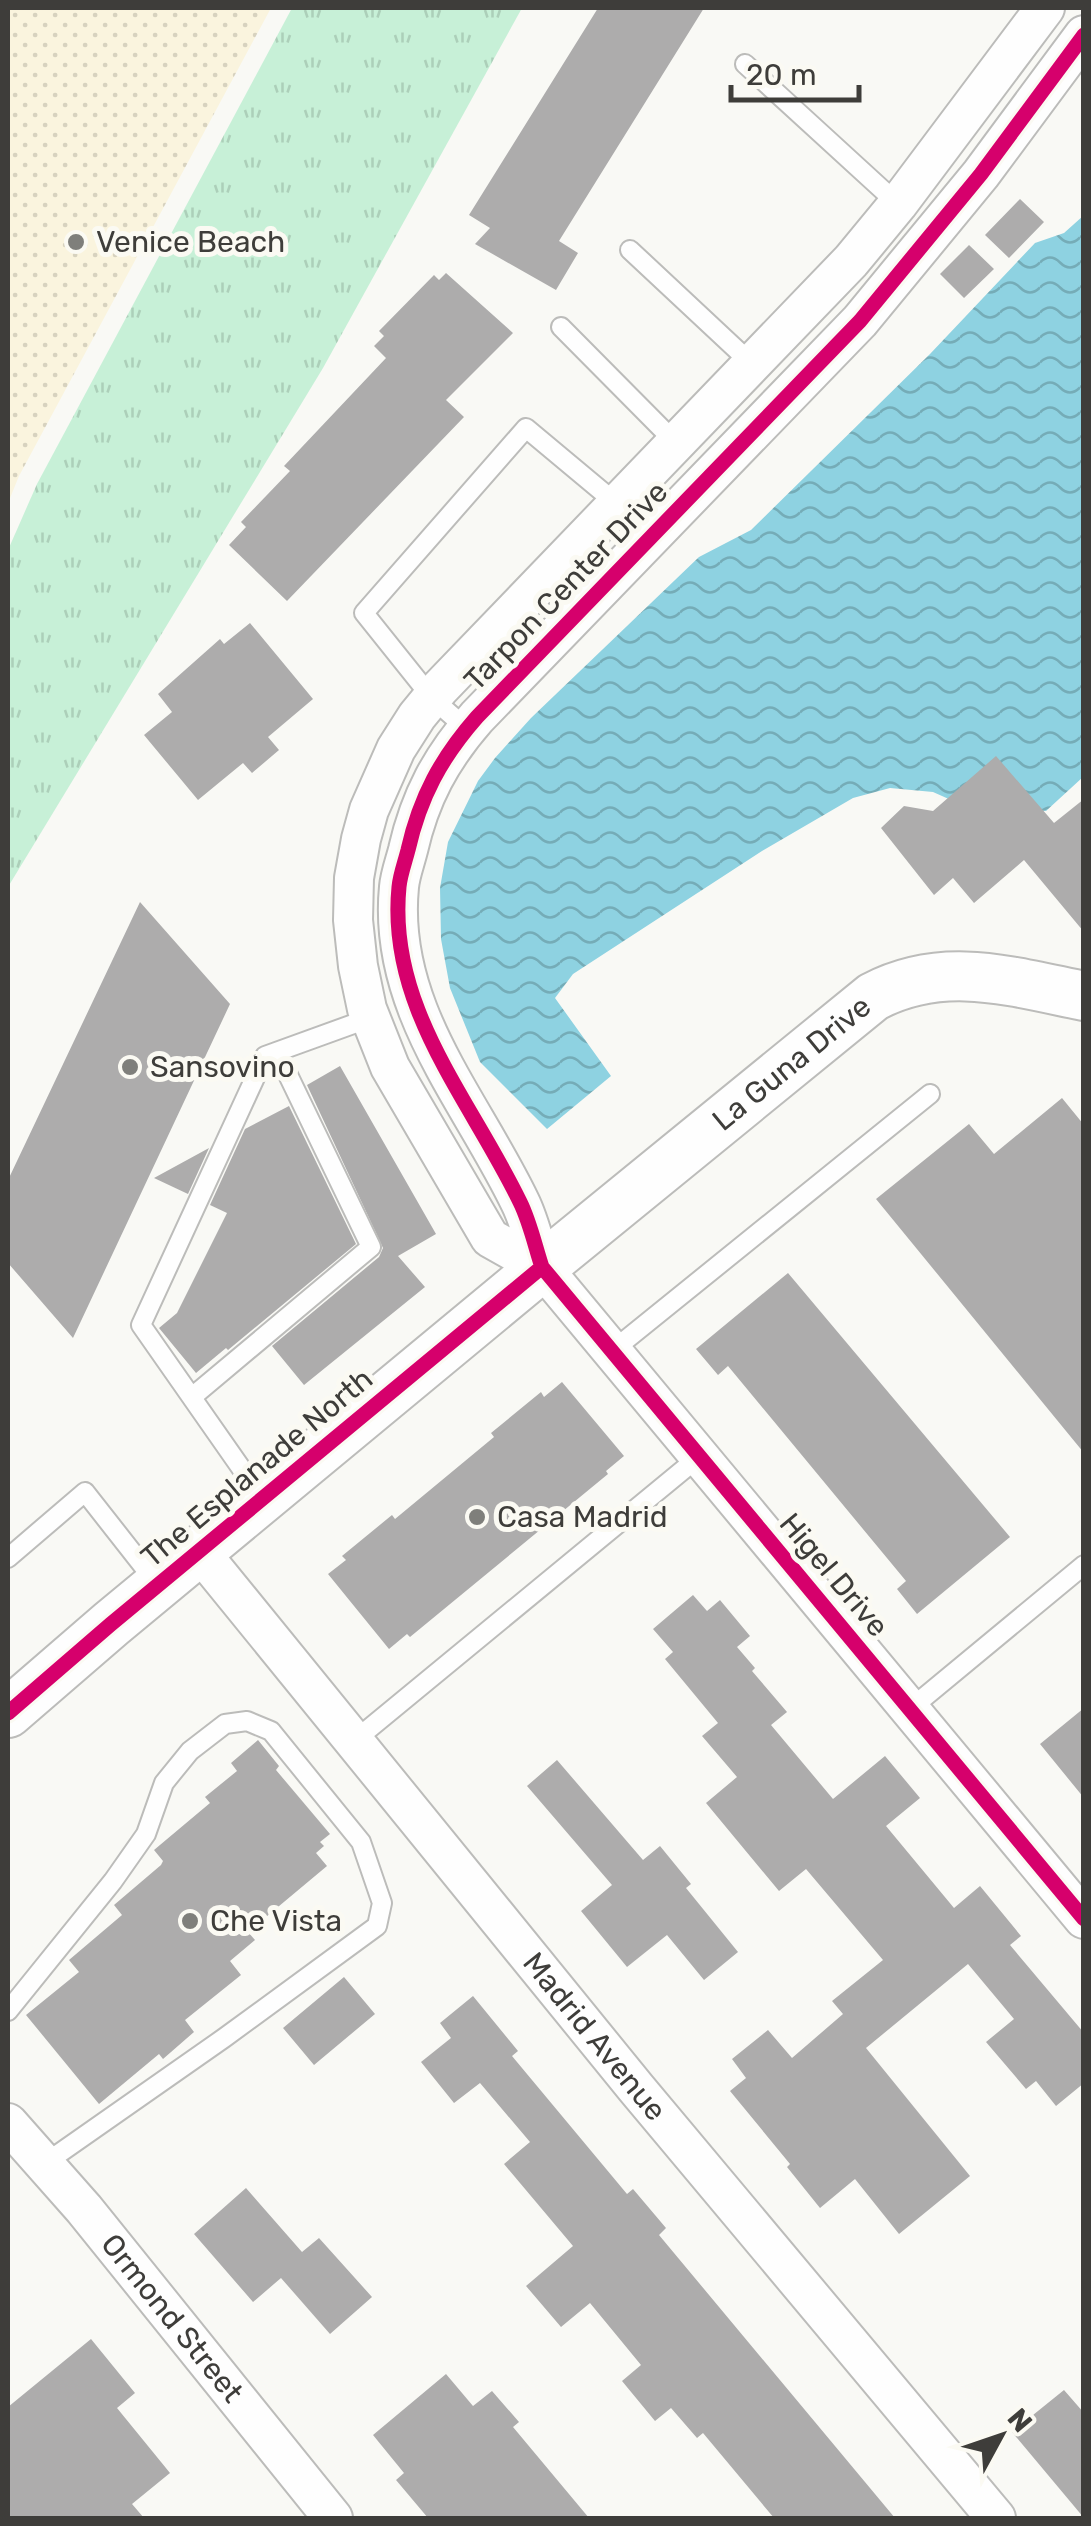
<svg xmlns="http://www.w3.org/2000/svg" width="1091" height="2526" font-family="Rubik,sans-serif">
  <defs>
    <pattern id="grass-tufts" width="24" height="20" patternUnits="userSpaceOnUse" patternTransform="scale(2.5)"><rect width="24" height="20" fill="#c7f0d7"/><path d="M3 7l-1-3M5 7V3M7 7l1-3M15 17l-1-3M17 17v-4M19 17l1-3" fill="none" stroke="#accfb9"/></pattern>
    <pattern id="sand-dots" width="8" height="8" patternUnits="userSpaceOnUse" patternTransform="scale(2.5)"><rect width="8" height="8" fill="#faf4de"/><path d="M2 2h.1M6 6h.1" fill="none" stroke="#d7d2bf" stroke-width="1.8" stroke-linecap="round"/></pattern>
    <pattern id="water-waves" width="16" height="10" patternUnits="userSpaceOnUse" patternTransform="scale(2.5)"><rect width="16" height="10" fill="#8ed2e1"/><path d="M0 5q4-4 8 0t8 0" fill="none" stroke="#75acb7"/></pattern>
  </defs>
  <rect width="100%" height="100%" fill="#f9f9f5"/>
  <path fill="url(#grass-tufts)" d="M292 8H522L323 368 8 887V550L37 484Z"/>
  <path fill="url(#sand-dots)" d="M8 8H271L19 476 8 503Z"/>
  <path fill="url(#water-waves)" d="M1083 216V777L1046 811 960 804 933 792 890 788 853 798 762 851 573 974 555 998 611 1076 547 1129 480 1062 450 988 441 939 440 888 448 842 478 781 495 758 531 718 699 557 751 530 930 354 1035 243 1064 233Z"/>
  <path fill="#adacac" d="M598 8H704L559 241 578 253 556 290 475 244 490 228 469 215Z
    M1020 199 1044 222 1009 258 985 235Z
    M969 245 994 269 964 298 940 274Z
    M446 273 513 333 446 400 464 417 287 601 229 545 246 527 241 522 290 471 284 466 386 358 374 346 384 336 379 331 434 275 439 280Z
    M250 623 313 699 268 737 279 750 252 773 243 763 198 800 144 735 172 712 158 694 220 639 224 644Z
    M996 756 1054 823 1084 799V932L1024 860 974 903 953 878 934 895 881 828 904 806 933 811Z
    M140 902 230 1004 73 1338 8 1263V1180Z
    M340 1066 436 1234 398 1256 425 1287 304 1385 272 1346 379 1257 383 1248 307 1085Z
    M1062 1098 1084 1125V1453L876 1199 969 1124 994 1154Z
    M289 1106 356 1244 228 1350 226 1348 196 1373 159 1328 177 1313 227 1213 210 1205 245 1129Z
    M209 1148 188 1194 154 1178Z
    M788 1273 1010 1537 917 1614 897 1589 906 1581 728 1366 718 1375 696 1349Z
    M562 1382 624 1456 606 1471 608 1474 410 1637 407 1634 389 1649 328 1574 346 1560 342 1556 392 1515 395 1519 494 1437 491 1433 541 1392 544 1397Z
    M693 1595 707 1611 720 1600 750 1636 737 1647 755 1668 752 1671 787 1712 771 1725 833 1799 885 1756 920 1798 886 1826 954 1908 980 1886 1021 1936 1010 1945 1084 2033V2083L1056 2106 1036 2081 1026 2089 986 2042 1014 2019 968 1964 866 2048 970 2176 899 2234 855 2179 820 2208 787 2167 790 2164 730 2091 746 2078 732 2059 768 2030 792 2058 843 2014 832 2001 883 1960 806 1869 779 1891 706 1803 737 1777 702 1736 718 1723 665 1659 673 1652 653 1629Z
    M1084 1708V1798L1040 1744Z
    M258 1740 279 1766 276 1770 330 1834 320 1842 324 1846 316 1853 327 1866 248 1932 255 1940 230 1961 241 1975 185 2020 194 2032 163 2059 159 2054 99 2104 26 2015 79 1972 69 1960 122 1915 114 1905 161 1865 163 1861 154 1850 210 1803 205 1797 237 1771 231 1763Z
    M557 1760 643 1860 660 1846 691 1884 686 1888 738 1952 704 1980 667 1935 627 1967 581 1911 612 1885 527 1786Z
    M344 1977 375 2014 314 2065 283 2028Z
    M473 1996 518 2051 512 2056 627 2194 633 2189 666 2228 659 2235 895 2518H774L703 2433 697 2438 671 2408 655 2421 622 2381 641 2365 590 2303 561 2327 526 2286 573 2246 504 2164 530 2142 480 2083 454 2103 421 2062 451 2038 440 2023Z
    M246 2188 302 2252 319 2238 372 2297 330 2334 281 2278 253 2302 194 2234Z
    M91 2339 135 2393 117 2408 170 2473 132 2504 144 2518H8V2407Z
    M446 2374 473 2406 492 2391 519 2422 513 2427 589 2518H428L396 2480 404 2473 373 2435Z
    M1064 2390 1084 2413V2518L1012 2432Z"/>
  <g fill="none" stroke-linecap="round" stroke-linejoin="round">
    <g stroke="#bcbcba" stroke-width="22">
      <path id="service" d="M745 64 898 204
        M630 250 752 364
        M561 327 676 443
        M467 729 432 698 364 613 526 428 617 504 651 537
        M612 1351 930 1094
        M192 1397 371 1247 277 1052
        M262 1498 141 1325 265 1056 370 1018
        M8 1558 85 1492 158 1585
        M910 1709 1084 1565
        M354 1741 700 1456
        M8 2011 113 1881 146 1834 164 1783 190 1751 225 1724 247 1721 271 1731 361 1842 382 1903 377 1926 224 2038 44 2164"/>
    </g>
    <g stroke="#bcbcba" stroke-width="42">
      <g id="minor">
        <path d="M1084 35 981 174 860 321 477 717C441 758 420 797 408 850 405 862 400 875 399 887 387 1008 471 1100 520 1202 530 1222 535 1246 542 1267L1084 1919"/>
        <path d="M542 1267 490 1238 390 1067 367 1009 358 966 353 920 354 878 361 839 369 810 396 749 417 716 440 688 851 261 898 204 1045 8"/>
        <path id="s1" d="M200 1552 636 2088 996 2518"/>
        <path id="s2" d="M8 2123 84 2209 333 2518"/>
      </g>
    </g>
    <g stroke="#bcbcba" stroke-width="52">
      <g id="tertiary">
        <path id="s3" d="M8 1713 111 1624 542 1267 873 997C943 960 1010 981 1084 996"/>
      </g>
    </g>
    <use href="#service" stroke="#fefefe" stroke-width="18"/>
    <use href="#minor" stroke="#fefefe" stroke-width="38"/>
    <use href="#tertiary" stroke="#fefefe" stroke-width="48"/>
    <g stroke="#fbfaf3" stroke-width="21">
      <path id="cycleway" d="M1084 35 981 174 860 321 477 717C441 758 420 797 408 850 405 862 400 875 399 887 387 1008 471 1100 520 1202 530 1222 535 1246 542 1267L1084 1919
        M8 1713 111 1624 542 1267"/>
    </g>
    <use href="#cycleway" stroke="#d6006c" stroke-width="15"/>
  </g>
  <g fill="#7f7f7b" stroke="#fbfaf3" stroke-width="4">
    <circle cx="76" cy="242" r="10"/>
    <circle cx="130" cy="1067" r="10"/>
    <circle cx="477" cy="1517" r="10"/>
    <circle cx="190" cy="1921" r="10"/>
  </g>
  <g text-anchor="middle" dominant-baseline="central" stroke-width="10" stroke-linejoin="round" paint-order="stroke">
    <g font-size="30" fill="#3e3d3a" stroke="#fbfaf3" text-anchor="start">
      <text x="96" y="242">Venice Beach</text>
      <text x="150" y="1067">Sansovino</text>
      <text x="497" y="1517">Casa Madrid</text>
      <text x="210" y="1921">Che Vista</text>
    </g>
    <g font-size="30" fill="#3e3d3a" stroke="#fbfaf3">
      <text transform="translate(566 586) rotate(-46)">Tarpon Center Drive</text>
      <text stroke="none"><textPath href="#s3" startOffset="1018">La Guna Drive</textPath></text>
      <text transform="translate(257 1468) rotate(-40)">The Esplanade North</text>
      <text transform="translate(834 1575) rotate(50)">Higel Drive</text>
      <text stroke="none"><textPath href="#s1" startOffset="625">Madrid Avenue</textPath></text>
      <text stroke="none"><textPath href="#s2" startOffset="255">Ormond Street</textPath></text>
    </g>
  </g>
  <rect width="1091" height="2526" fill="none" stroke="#3e3d3a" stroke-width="20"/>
  <g transform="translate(1001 2436) rotate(50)" stroke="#fbfaf3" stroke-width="8" paint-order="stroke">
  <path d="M0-8L18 38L0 25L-18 38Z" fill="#3e3d3a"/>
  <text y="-15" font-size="28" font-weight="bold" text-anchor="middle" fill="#3e3d3a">N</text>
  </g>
  <path d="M731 85v15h128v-15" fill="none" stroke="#3e3d3a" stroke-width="5"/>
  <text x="746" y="85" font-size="30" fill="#3e3d3a" stroke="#fbfaf3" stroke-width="8" paint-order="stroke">20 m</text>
</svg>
